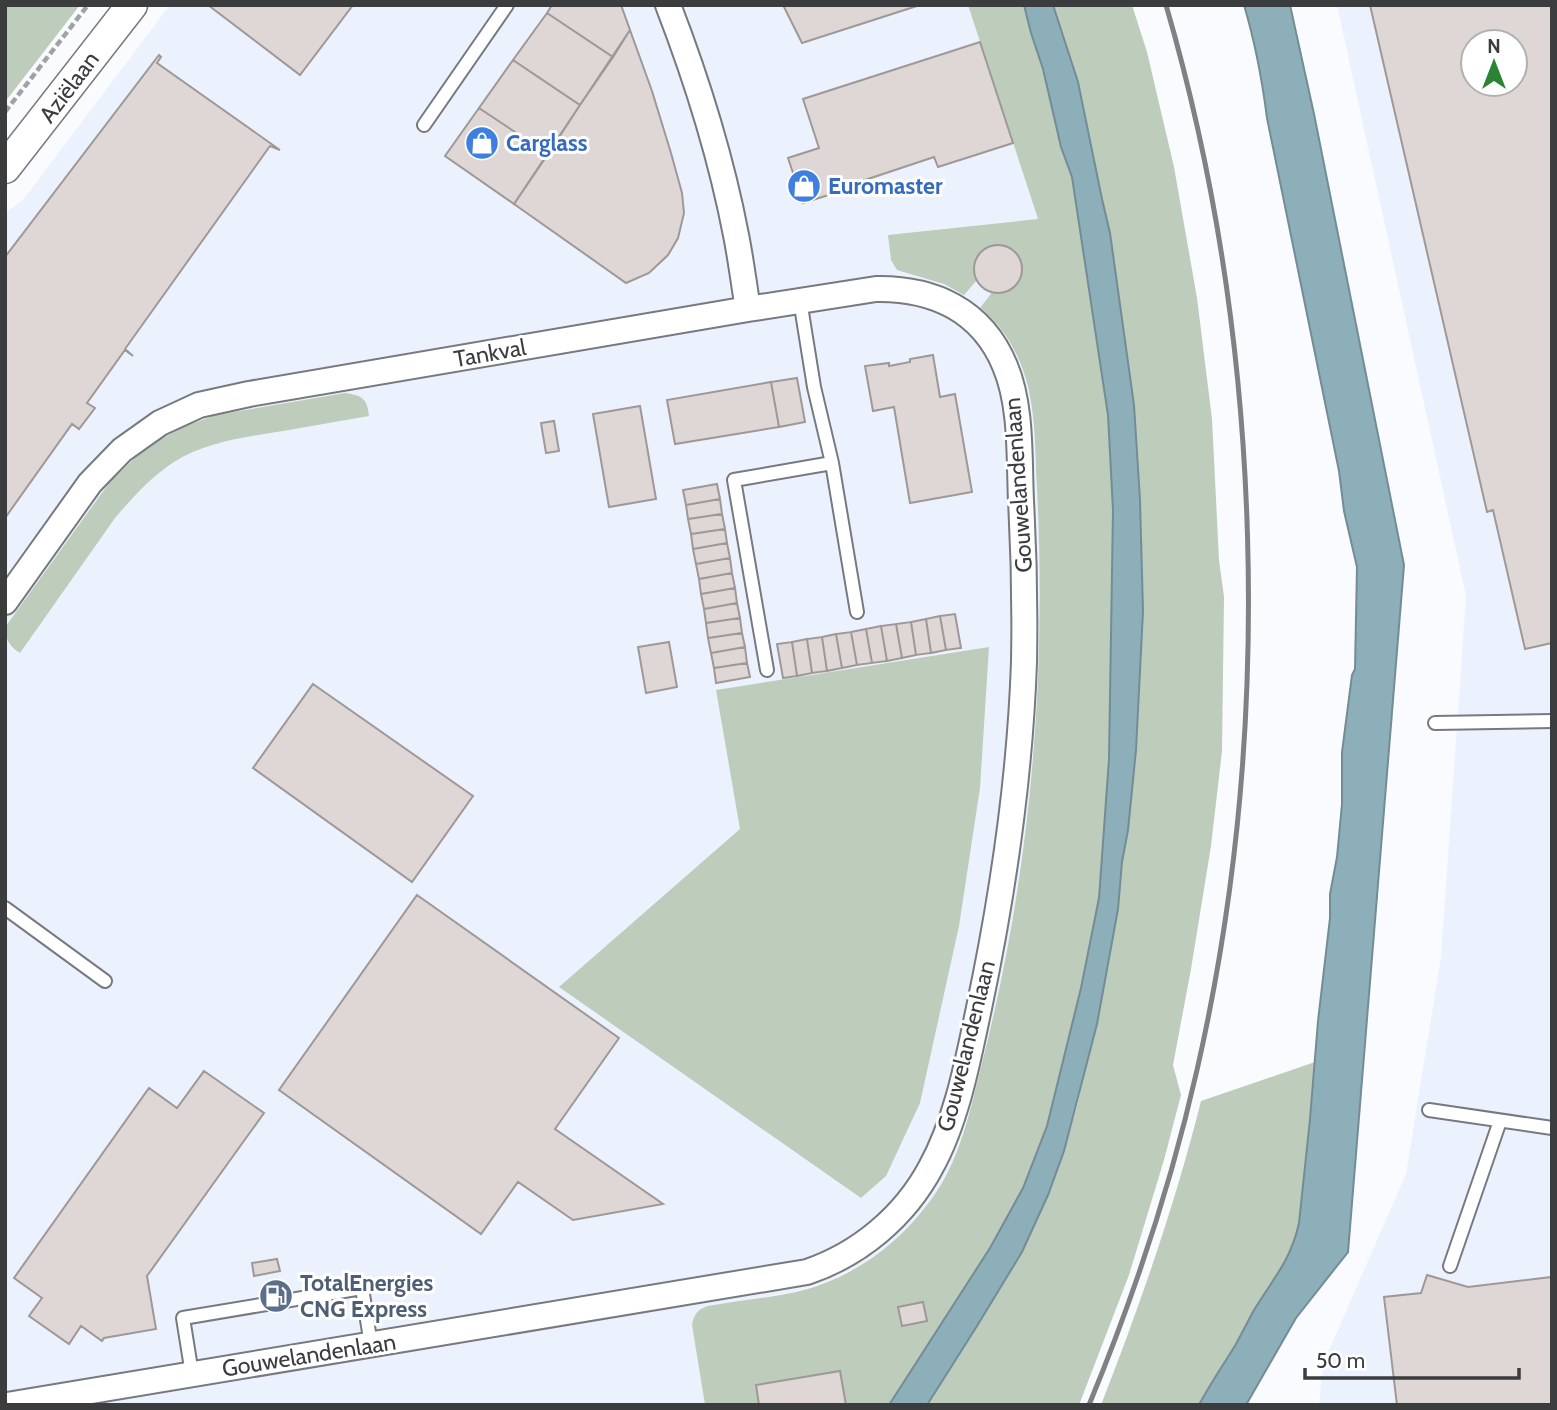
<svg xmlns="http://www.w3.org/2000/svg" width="1557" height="1410" font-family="Cabin,sans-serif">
  <rect width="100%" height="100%" fill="#f9fbfe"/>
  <path fill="#ebf2fe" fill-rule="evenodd" d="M170 5H968L1038 219 1041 599 1039 664 1035 740 1028 814 1020 876 1006 961 988 1042 963 1132 950 1169 933 1198 911 1225 887 1247 872 1259 834 1279 794 1292 702 1308 692 1325 705 1405H5V213L23 200Z
    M1337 5H1552V1405H1319L1323 1364 1406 1174 1441 957 1466 596ZM1473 42H1515V84H1473Z"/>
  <path fill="#beccbb" d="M5 5H80L5 102Z
    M968 5H1024L1031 33 1043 69 1061 147 1072 177 1108 415 1113 510 1109 759 1099 898 1081 988 1047 1126 1023 1188 990 1248 889 1405H705L692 1325C694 1314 698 1309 708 1306 737 1301 767 1298 796 1292 851 1279 897 1246 930 1201 960 1162 970 1110 982 1063 1030 876 1047 681 1037 488 1035 452 1036 410 1025 376 1017 350 1002 325 980 308L993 291C1002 293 1011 291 1017 282 1037 255 991 228 977 259 974 266 974 273 977 280L964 295 944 284 897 270 891 260 888 235 1038 219Z
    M1053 5H1132L1147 52 1174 167 1197 298 1212 419 1219 560 1224 597 1222 751 1211 846 1191 969 1173 1065 1181 1095 1164 1160 1129 1275 1079 1405H927L977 1326 1022 1252 1048 1195 1064 1151 1078 1102 1118 909 1122 862 1128 830 1136 750 1143 611 1140 500 1134 405 1110 233 1102 199 1078 82Z
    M345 393C363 396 367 398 369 416 340 421 312 426 283 431 246 437 206 442 174 462 151 477 132 498 115 518L20 653C9 646 5 639 6 626L109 483 136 457 161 439 185 426 216 415Z
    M989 647 980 788 959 926 920 1103 886 1176 861 1198 559 987 740 829 716 690Z
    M1315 1062 1299 1223C1291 1260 1273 1279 1254 1310 1248 1321 1242 1333 1236 1344 1224 1364 1210 1384 1199 1405H1101C1140 1305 1175 1205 1201 1101Z"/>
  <path fill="#8cafba" stroke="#738c95" stroke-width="2" d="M1024 5H1053L1078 82 1102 199 1110 233 1134 405 1140 500 1143 611 1136 750 1128 830 1122 862 1118 909 1097 1024 1064 1151 1048 1195 1022 1252 977 1326 927 1405H889L990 1248 1023 1188 1047 1126 1081 988 1099 898 1109 759 1113 510 1108 415 1072 177 1061 147 1043 69 1031 33Z
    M1244 5H1290L1314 114 1404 565 1348 1252 1296 1318 1246 1405H1199C1210 1384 1224 1364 1236 1344 1242 1333 1248 1321 1254 1310 1273 1279 1291 1260 1299 1223L1310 1119 1318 1021 1330 918V894L1337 857 1342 804V752L1352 675 1355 669 1357 567 1344 511 1339 471 1267 118C1262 79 1255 42 1244 5Z"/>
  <path fill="#ded7d6" stroke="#9e9897" stroke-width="2" fill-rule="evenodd" d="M208 5H353L300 75Z
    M552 5H621L630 30 613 57 547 13Z
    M783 5H920L802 43Z
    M1370 5H1552V643L1525 649 1493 510 1487 512ZM1473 42H1515V84H1473Z
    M547 13 613 57 580 105 513 60Z
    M630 30 652 91 671 153 682 193 684 213 678 238 668 255 649 273 626 283 514 204Z
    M980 42 1013 143 938 167 934 157 847 186 848 189 803 203 788 158 819 148 803 99Z
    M159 55 161 57 157 63 280 150 270 146 125 349 133 356 125 350 87 403 95 408 79 429 72 424 5 518V257Z
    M513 60 580 105 548 154 479 108Z
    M479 108 548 154 514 204 445 156Z
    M974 269a24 24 0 1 1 48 0a24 24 0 1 1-48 0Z
    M933 355 940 397 955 394 972 492 910 503 894 407 873 411 865 366 889 363V366L910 362V359Z
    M797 378 805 422 779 427 771 382Z
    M771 382 779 427 675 444 667 400Z
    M640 406 656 499 609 507 593 414Z
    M554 421 559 451 546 453 541 423Z
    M717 484 720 499 686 505 683 490Z
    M720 499 722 514 688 519 686 505Z
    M722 514 725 529 691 534 688 519Z
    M725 529 727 543 693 549 691 534Z
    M727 543 730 558 696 564 693 549Z
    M730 558 732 573 699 579 696 564Z
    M732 573 735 588 701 594 699 579Z
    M735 588 737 603 704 609 701 594Z
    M737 603 740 618 706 623 704 609Z
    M955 614 961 648 946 650 940 616Z
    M940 616 946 650 931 653 926 619Z
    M740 618 742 633 708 638 706 623Z
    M926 619 931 653 916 655 911 622Z
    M911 622 916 655 902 658 896 624Z
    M896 624 902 658 887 661 881 626Z
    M881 626 887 661 872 663 866 629Z
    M866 629 872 663 857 665 851 632Z
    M851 632 857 665 842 668 836 634Z
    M742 633 745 647 711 653 708 638Z
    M836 634 842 668 827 671 822 637Z
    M822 637 827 671 812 673 807 639Z
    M807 639 812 673 797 676 792 642Z
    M669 642 677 687 646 693 638 647Z
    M792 642 797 676 783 678 777 644Z
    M745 647 747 663 714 668 711 653Z
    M747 663 750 677 716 683 714 668Z
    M313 684 473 796 412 882 253 768Z
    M417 895 619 1038 555 1129 663 1204 573 1220 518 1182 481 1234 279 1090Z
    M204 1071 264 1113 147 1276 156 1329 104 1338 102 1341 81 1326 69 1344 29 1316 42 1298 14 1278 149 1088 177 1108Z
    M277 1259 280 1271 254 1276 252 1263Z
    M1427 1275 1468 1287 1552 1277V1405H1397L1384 1297 1421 1293Z
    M923 1302 927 1321 902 1326 898 1307Z
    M840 1371 846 1405H759L756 1385Z"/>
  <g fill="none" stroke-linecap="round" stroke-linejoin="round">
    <g stroke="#77797e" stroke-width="16">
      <path id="service" d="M424 125 507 5
        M800 300 814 387 832 463 857 612
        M767 670 734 480 832 463
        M1435 723 1552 721
        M5 908 105 981
        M1429 1110 1552 1128
        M1450 1266 1500 1121
        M192 1374 183 1318 362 1288 371 1345"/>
    </g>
    <g stroke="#77797e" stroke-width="28">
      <path id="minor" d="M5 602 90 483 122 450 160 423 199 405 249 394 748 309C744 285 741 260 736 235 721 157 697 80 668 5
        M7 1405 807 1272C860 1254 905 1216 931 1167 957 1120 968 1060 979 1008 1003 894 1020 778 1024 662 1025 608 1024 555 1021 501 1019 458 1022 406 1005 366 982 310 933 288 876 289L748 309"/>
    </g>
    <g stroke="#77797e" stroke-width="33">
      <path id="tertiary" d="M5 168 132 5"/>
    </g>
    <path stroke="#a0a2a5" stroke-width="4.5" stroke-dasharray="7 3.5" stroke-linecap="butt" d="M5 112 88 5"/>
    <use href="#service" stroke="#fff" stroke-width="12"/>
    <use href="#minor" stroke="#fff" stroke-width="24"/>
    <use href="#tertiary" stroke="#fff" stroke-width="30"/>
    <path stroke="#7f8183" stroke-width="5" d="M1089 1405C1134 1296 1171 1185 1197 1070 1275 728 1264 342 1166 5"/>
  </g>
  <defs>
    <g id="shop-disc" transform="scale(1.75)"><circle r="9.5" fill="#3f7fe0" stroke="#fff"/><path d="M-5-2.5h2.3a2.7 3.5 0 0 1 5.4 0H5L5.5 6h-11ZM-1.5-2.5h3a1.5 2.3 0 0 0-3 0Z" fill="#fff"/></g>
    <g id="fuel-disc" transform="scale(1.75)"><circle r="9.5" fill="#5c6f8a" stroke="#fff"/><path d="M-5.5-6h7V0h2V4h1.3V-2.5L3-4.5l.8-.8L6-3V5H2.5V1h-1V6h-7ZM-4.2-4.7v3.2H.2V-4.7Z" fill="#fff"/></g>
  </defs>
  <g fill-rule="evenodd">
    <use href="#shop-disc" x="482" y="143"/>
    <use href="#shop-disc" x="804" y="186"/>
    <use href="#fuel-disc" x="276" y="1296"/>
  </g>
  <g text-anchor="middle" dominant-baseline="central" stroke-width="6" stroke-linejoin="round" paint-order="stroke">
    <g font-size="23" fill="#3a3c3e" stroke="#fff">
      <text transform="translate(69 87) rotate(-53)">Aziëlaan</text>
      <text transform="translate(490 353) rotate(-10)">Tankval</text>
      <text transform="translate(1018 485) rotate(-94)">Gouwelandenlaan</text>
      <text transform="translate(966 1046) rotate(-76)">Gouwelandenlaan</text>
      <text transform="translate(309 1355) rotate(-9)">Gouwelandenlaan</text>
    </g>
    <g font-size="23" font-weight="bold" fill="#366cbe" stroke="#fff" text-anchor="start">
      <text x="506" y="143">Carglass</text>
      <text x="828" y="186">Euromaster</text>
    </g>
    <g font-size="23" font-weight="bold" fill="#4e5e75" stroke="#fff" text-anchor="start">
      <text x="300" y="1283">TotalEnergies<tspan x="300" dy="26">CNG Express</tspan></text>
    </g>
  </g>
  <rect width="1557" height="1410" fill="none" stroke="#3a3c3e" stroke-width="14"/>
  <g transform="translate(1494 63)"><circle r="33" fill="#ffffff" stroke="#b0b1b2" stroke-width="2"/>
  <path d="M0-5L12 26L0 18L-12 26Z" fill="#2a8434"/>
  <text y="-10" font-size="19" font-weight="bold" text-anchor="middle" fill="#3a3c3e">N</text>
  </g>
  <path d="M1305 1368v10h214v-10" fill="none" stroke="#3a3c3e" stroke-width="3.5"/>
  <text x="1316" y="1368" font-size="21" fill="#3a3c3e" stroke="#ffffff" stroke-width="5" paint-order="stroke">50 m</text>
</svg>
